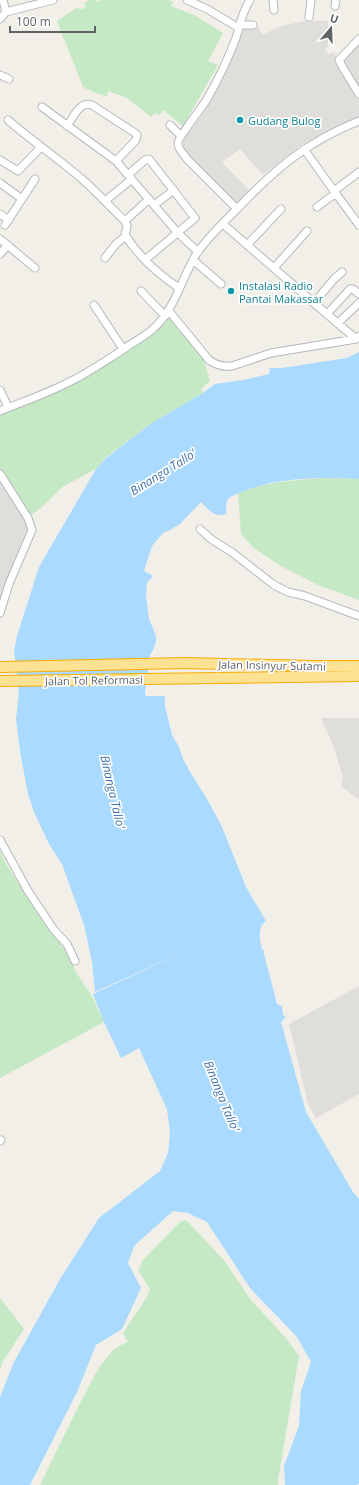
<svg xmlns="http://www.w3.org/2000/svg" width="359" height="1485" font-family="'Open Sans',sans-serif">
  <rect width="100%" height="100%" fill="#f1efe8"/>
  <path fill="#e0deda" d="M305 21H328V47L325 49 329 54 334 52 338 62 359 41V117L320 134 301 145 263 175 240 149 222 162 251 192 234 208 177 147 206 110 227 67 242 29 259 28 262 35 281 26Z
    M0 480 28 523 30 530 0 610Z
    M321 718H359V800L341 786 343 778 335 750Z
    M359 986V1094L316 1118 308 1104 289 1024Z"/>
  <path fill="#c5e8c5" d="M88 0H95L96 2 100 0H168L173 2 171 6 196 16 223 33 208 61 218 65 183 126 163 110 159 115 155 113 151 117 127 98 108 91 107 97C98 93 92 92 83 87L57 21 76 8 83 9 86 7 84 3 88 1Z
    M170 315 207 362 205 364 210 381 201 389 203 393 152 423 106 457 96 469 62 487 42 507 26 519 0 481V414L51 394 86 378 160 328Z
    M324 478 359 479V600L318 585 279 565 254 548 241 534 238 493C265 482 295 480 324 478Z
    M0 851 6 864 42 920 69 955 77 974 92 996 104 1022 0 1078Z
    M186 1220 223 1259 251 1300 285 1337 299 1356 278 1480V1485H40L78 1407 98 1369 113 1350 123 1344 128 1342 123 1333 147 1297 150 1289 138 1270 143 1260 180 1222Z
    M0 1298 24 1329 2 1363 0 1369Z"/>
  <path fill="#aadaff" d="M359 352V479C319 477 277 477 239 493 235 495 229 496 227 501 226 505 226 510 226 514 214 518 209 510 201 502L180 524 170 530 163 533 152 546 144 571 153 576 147 583 146 597 149 619 156 636V641L153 650 150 655 145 692 146 696H165V706L172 735 179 747 184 761 192 775 207 799 222 827 246 887 266 921C257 927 260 940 262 949L264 951V954L277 1004 282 1006 283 1015 286 1017 281 1022 306 1112 353 1192 359 1199V1483L357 1485H285L284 1466 299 1426 301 1391 311 1362 297 1337 250 1288 207 1222 188 1213 173 1211 134 1246 128 1263 141 1288 122 1329 96 1345 77 1392 30 1485H0V1397L13 1364 60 1279 99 1218 160 1171 168 1153 170 1133 167 1109 139 1048 121 1058 104 1022 93 994 198 945 95 992 92 962 84 925 62 864 49 844 34 812 28 794 20 751 16 719 19 693 14 650 17 636 39 567 96 469 106 458 152 423 203 393 215 384 243 380 269 374 270 368H282L347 358Z"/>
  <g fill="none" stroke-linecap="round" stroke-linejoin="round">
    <g stroke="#b5b8bc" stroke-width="9">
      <path id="minor" d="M3 0 6 12
        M187 0 207 9 239 28
        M273 0 274 10
        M335 6 336 0
        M309 17 311 0
        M0 19 6 12 53 0
        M240 25H253
        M359 39 339 60 343 68 359 94
        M0 75 9 79
        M42 107 116 161 178 233 198 252
        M8 120C32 141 59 159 83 180 98 193 111 208 125 221L127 226 125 235C139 257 158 274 179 288
        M170 125 181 136
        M67 126C74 117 79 101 92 105L135 133 137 135 136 140 116 161
        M304 149 334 191 359 172
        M0 160 18 171 40 148
        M129 174 145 160 149 159 195 218 145 260
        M0 183 22 199
        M334 191 359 225
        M105 201 132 179
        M154 205 174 190
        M317 207 336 193
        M237 209 187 159C184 154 178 150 178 143 178 137 202 108 207 99 218 80 228 59 236 38 240 25 242 12 250 0
        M0 214 9 220
        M125 221 149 199
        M223 224 314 303 356 339 359 336
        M5 225 35 179
        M0 239 35 268
        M247 245 281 209
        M0 254 8 245
        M105 258 116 244 126 236
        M193 260 221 284
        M274 268 307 231
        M141 291 165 316
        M314 303 334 279 342 272
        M94 305 123 349
        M169 311 209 360C216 365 224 367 232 366L271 353 356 339
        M327 314 350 289H353L359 294
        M338 323 359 303
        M0 390 8 407
        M0 411C22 402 46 394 67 383 87 374 105 361 124 349 134 341 147 336 156 326 176 306 182 277 197 253 208 237 224 222 238 208 275 169 308 141 359 121
        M0 474 28 518 32 530 9 584 0 613
        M200 529 211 539 233 553 274 585 288 592 305 596 359 616
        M0 840 28 891 54 930 67 944 75 961
        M0 1141 1 1140"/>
    </g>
    <g stroke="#f9ab00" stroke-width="12">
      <path id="highway" d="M0 667 185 663 315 666H359
        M0 681 359 676"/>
    </g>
    <use href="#minor" stroke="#fff" stroke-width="7"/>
    <use href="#highway" stroke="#fde293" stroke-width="10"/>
  </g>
  <g fill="#0f9aa8" stroke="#fff" stroke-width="1.5">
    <circle cx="240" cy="120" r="4"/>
    <circle cx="231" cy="291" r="4"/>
  </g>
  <g text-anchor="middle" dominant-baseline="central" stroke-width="3.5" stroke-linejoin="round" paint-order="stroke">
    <g font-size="11" fill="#0d838f" stroke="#fff" text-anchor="start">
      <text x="248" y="120">Gudang Bulog</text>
      <text x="239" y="285">Instalasi Radio<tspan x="239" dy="13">Pantai Makassar</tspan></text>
    </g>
    <g font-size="11" fill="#5f6368" stroke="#fff">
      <text transform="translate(272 665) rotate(1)">Jalan Insinyur Sutami</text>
      <text transform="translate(94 680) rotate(-1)">Jalan Tol Reformasi</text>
    </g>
    <g font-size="12" font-style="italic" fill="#4174aa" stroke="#fff">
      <text transform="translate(163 472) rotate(-32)">Binanga Tallo'</text>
      <text transform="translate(113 792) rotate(77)">Binanga Tallo'</text>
      <text transform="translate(222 1096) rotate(68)">Binanga Tallo'</text>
    </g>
  </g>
  <g transform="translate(331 28) rotate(19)" stroke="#ffffff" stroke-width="3" paint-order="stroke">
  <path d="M0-3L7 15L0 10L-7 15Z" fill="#5f6368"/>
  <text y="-6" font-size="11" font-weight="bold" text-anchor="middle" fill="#5f6368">U</text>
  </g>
  <path d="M10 26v6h85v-6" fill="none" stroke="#5f6368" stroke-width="2"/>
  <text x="16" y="26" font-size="12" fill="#5f6368" stroke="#ffffff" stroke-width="3" paint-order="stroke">100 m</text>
</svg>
